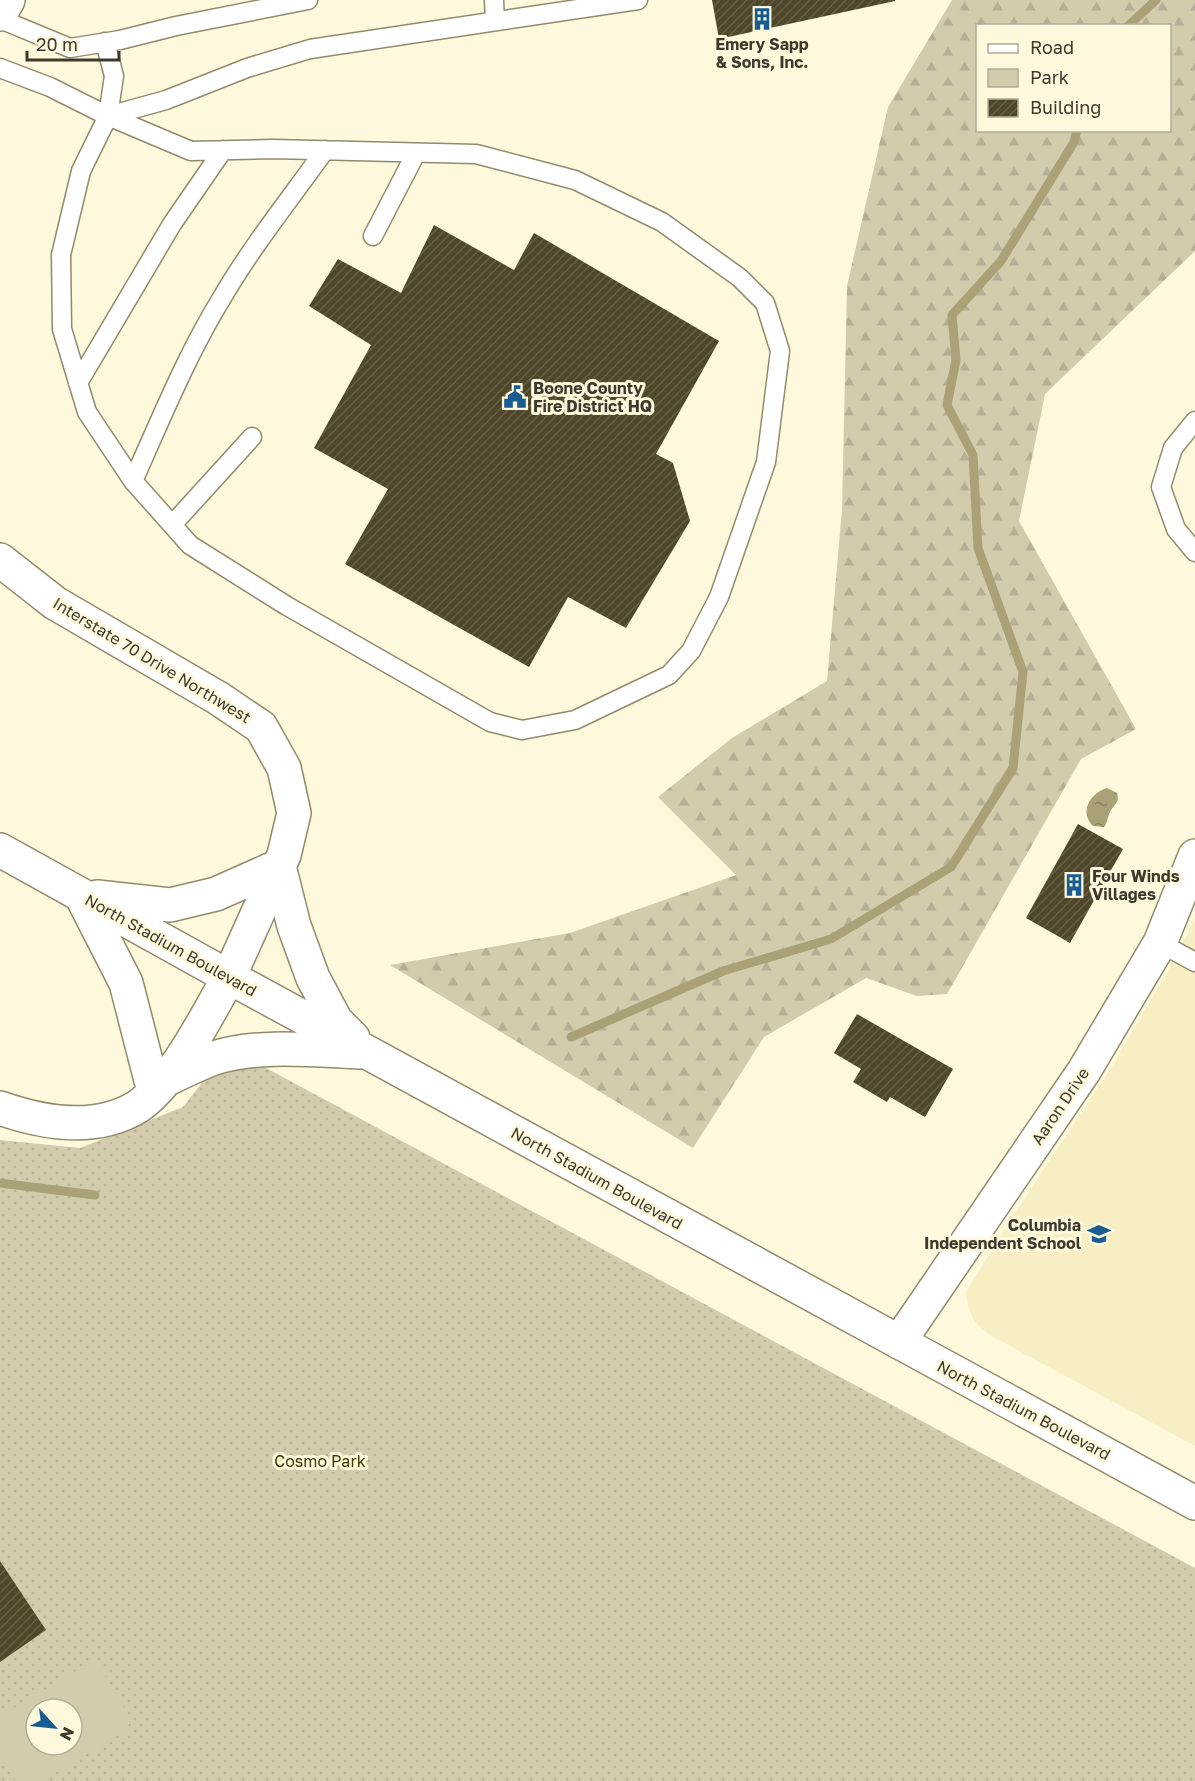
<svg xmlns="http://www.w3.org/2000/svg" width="1195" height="1781" font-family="'Golos Text',sans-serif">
  <defs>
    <pattern id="green-dots" width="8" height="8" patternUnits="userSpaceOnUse" patternTransform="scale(1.5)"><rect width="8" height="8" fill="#d2ccad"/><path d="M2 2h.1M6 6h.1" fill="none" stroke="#b5b095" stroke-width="1.8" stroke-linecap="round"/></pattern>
    <pattern id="forest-firs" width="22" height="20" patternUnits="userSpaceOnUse" patternTransform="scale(1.5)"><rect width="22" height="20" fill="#d2ccad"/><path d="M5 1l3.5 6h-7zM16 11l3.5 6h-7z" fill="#b5b095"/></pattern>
    <pattern id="water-ripples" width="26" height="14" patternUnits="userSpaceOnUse" patternTransform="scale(1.5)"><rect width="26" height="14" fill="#aba176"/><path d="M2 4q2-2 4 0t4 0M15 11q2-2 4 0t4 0" fill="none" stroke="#8c8461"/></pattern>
    <pattern id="building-hatch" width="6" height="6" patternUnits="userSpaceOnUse" patternTransform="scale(1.5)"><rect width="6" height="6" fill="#4e472a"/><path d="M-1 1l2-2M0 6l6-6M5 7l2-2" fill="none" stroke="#666048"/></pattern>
  </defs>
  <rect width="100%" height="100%" fill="#fef8dc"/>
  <path fill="#f7eec3" d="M1195 919V1446L988 1334 974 1321 968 1306 966 1291 1039 1176 1111 1068 1165 976Z"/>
  <path fill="url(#green-dots)" fill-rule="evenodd" d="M229 1048 1195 1568V1781H0V1140L80 1148 183 1107ZM36 1709H72V1745H36Z"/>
  <path fill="url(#forest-firs)" fill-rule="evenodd" d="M952 0H1195V251L1045 394 1019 521 1136 729 1081 759 947 994 917 996 866 978 764 1037 693 1148 390 965 570 933 736 875 658 797 732 738 827 681 842 510 847 286 888 107ZM978 26H1170V130H978Z"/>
  <path fill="#d2ccad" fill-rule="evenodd" d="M95 1659 131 1719 127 1730 42 1781H16L0 1757V1716ZM36 1709H72V1745H36Z"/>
  <path fill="url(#water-ripples)" d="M1107 788 1117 793C1120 803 1114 804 1110 812 1107 818 1108 822 1104 827L1093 826C1079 812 1090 793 1107 788Z"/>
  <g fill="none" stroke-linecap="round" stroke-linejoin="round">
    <path stroke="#aba176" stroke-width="9" d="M1128 26 1156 0
      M571 1037 723 971 831 939 951 867 1013 768 1023 672 978 548 973 455 947 405 956 360 952 315 1001 261 1074 142 1077 130
      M0 1183 95 1195"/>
  </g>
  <path fill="url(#building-hatch)" d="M712 0H895V1L719 39Z
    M434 225 514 270 534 233 719 341 656 454 673 463 690 521 626 628 568 597 529 667 345 564 388 489 314 448 371 345 309 306 338 259 401 293Z
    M1078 824 1123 849 1070 943 1026 918Z
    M857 1014 953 1069 925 1117 890 1097 887 1102 853 1082 861 1069 834 1053Z
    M0 1561 46 1630 0 1662Z"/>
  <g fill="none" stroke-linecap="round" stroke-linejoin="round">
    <g stroke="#918a6b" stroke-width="21">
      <path id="service" d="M494 0 495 21
        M0 19 70 48 120 40 176 26 308 0
        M0 68 50 87 108 116 191 151 273 149 476 154 575 180 662 222 740 278 765 303 780 351 766 462 719 597 691 651 669 675 575 720 522 730 490 722 287 606 190 545 133 481 87 412 62 329 61 255 81 171 108 116 114 76 105 42
        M108 116 166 100 247 68 310 49 638 0
        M373 236 416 153
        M78 383 172 224 223 150
        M1195 421 1173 448 1161 487 1176 529 1195 552
        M133 481C161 419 187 354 223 296 253 245 290 199 325 150
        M172 525 252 437
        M1160 943 1195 962"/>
    </g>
    <g stroke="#918a6b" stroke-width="36">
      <path id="minor" d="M899 1342 1084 1071 1160 943 1195 856"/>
    </g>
    <g stroke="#918a6b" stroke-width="36">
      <path id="tertiary" d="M0 14 8 0
        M0 560 55 603 218 698 261 727 284 768 294 813 284 855 229 977"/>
    </g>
    <g stroke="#918a6b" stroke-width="36">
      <path id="secondary" d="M0 850 229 977 1195 1503
        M81 895 126 983 154 1092
        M97 897 170 905 216 894 279 866 294 926 313 978 336 1021 353 1038
        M167 1079C182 1072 198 1064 214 1058 258 1044 313 1050 359 1052
        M0 1108C43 1123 96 1132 137 1107 174 1083 207 1015 229 977"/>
    </g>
    <use href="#service" stroke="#fff" stroke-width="18"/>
    <use href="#minor" stroke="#fff" stroke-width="33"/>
    <use href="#tertiary" stroke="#fff" stroke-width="33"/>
    <use href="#secondary" stroke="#fff" stroke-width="33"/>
  </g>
  <defs>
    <g id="building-bare" transform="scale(1.8)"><path d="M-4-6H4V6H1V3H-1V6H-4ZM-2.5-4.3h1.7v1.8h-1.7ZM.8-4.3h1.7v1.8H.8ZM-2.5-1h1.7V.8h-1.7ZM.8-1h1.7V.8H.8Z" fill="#185c91" stroke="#fef8dc" stroke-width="2.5" paint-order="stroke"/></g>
    <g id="civic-bare" transform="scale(1.8)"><path d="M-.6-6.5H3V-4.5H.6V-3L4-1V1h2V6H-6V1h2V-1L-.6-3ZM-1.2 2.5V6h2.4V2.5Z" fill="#185c91" stroke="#fef8dc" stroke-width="2.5" paint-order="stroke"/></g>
    <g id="school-bare" transform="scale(1.8)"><path d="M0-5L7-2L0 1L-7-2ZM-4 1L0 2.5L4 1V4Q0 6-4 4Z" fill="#185c91" stroke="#fef8dc" stroke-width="2.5" paint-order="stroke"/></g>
  </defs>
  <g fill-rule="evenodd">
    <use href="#building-bare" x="762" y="19"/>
    <use href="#civic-bare" x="515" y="397"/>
    <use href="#building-bare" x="1074" y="885"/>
    <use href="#school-bare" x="1099" y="1234"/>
  </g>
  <g text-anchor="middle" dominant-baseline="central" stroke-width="6" stroke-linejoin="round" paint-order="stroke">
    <g font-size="16" font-weight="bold" fill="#3d3a2d" stroke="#fef8dc" text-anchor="start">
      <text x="762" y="44" text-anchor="middle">Emery Sapp<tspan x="762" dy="18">&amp; Sons, Inc.</tspan></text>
      <text x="533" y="388">Boone County<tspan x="533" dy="18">Fire District HQ</tspan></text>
      <text x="1092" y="876">Four Winds<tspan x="1092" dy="18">Villages</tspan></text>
      <text x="1081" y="1225" text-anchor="end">Columbia<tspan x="1081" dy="18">Independent School</tspan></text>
    </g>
    <g font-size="16" fill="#3d3a2d" stroke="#fef8dc">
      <text transform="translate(152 660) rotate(31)">Interstate 70 Drive Northwest</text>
      <text transform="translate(171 945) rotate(29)">North Stadium Boulevard</text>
      <text transform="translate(1060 1106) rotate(-56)">Aaron Drive</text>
      <text transform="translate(597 1178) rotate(29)">North Stadium Boulevard</text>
      <text transform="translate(1024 1410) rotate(28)">North Stadium Boulevard</text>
    </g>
    <g font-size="16" fill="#433800" stroke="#fef8dc">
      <text x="320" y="1461">Cosmo Park</text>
    </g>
  </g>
  <rect x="976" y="24" width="195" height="108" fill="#fef8dc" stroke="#b1ac96" stroke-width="1.5"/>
  <rect x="988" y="44" width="30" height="9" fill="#ffffff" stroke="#b1ac96" stroke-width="1.5"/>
  <text x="1030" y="54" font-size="18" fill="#3d3a2d">Road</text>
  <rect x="988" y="69" width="30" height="18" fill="#d2ccad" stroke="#b1ac96" stroke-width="1.5"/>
  <text x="1030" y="84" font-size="18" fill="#3d3a2d">Park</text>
  <rect x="988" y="99" width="30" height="18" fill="url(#building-hatch)" stroke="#b1ac96" stroke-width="1.5"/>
  <text x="1030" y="114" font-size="18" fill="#3d3a2d">Building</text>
  <g transform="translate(54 1727) rotate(117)"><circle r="28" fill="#fef8dc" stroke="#b1ac96" stroke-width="1.5"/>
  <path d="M0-4.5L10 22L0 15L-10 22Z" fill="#185c91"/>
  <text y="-9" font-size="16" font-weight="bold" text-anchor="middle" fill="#3d3a2d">N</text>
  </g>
  <path d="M27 51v9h92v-9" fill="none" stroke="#3d3a2d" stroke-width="3"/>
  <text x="36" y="51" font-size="18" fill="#3d3a2d" stroke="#fef8dc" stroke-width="4.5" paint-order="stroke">20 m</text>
</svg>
